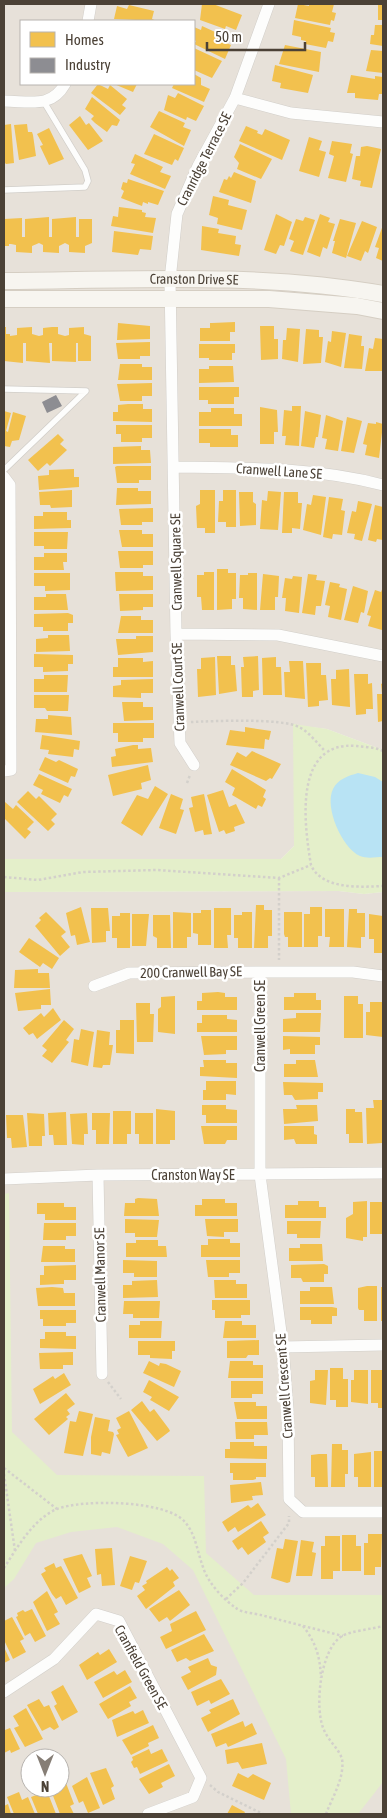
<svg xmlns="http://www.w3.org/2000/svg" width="387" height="1818" font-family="'Asap Condensed',sans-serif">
  <rect width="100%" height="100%" fill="#f3f0ec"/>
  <path fill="#e7e1d9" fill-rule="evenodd" d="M4 4H383V750L327 729 294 725V846L281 859H4ZM21 21H194V84H21Z
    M339 891 364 894 383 892V1814H4V892ZM30 1758H60V1788H30Z"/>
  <path fill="#e4efca" d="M293 724 327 729 383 750V892L364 894 339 891 4 892V859H281L294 846Z
    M9 1193 12 1432 57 1475 204 1476 206 1553 254 1595H383V1782L358 1814H291L286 1759 193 1570 163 1544 117 1527 71 1532 36 1543 14 1579 4 1588V1194Z"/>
  <path fill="#b8e3f4" d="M358 773 375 777 383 782V857C376 857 367 859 360 856 342 848 324 807 333 789 338 779 348 776 358 773Z"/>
  <path fill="#f2c14e" d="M202 4H213L242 15 236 30 226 26 225 29 200 20Z
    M298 4 309 6V4H334L332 12 336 13 334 21 331 20 330 25 295 18Z
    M378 4H383V20H378Z
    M129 5 154 11 152 19 157 21 114 19 117 6 127 9Z
    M294 20 331 28 330 32 335 33 333 42 328 41 326 48 305 44 306 41 301 40V37L292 35Z
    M375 25H383V46L370 44 371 35H374Z
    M202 26 224 36 222 41 231 45 225 59 194 44 196 41 194 40V27L201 30Z
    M285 45 321 52 319 72 279 64Z
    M194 48 222 61 212 78 194 70Z
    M371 50 383 51V73L366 71Z
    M275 65 313 75 308 93 280 88 281 83 272 81Z
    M194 74 201 78V85L210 89 204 102 172 88 174 84H194Z
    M351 75 375 79V76L383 77V94H379L378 100 355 98V93H347Z
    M98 84 108 89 110 85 127 99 122 105 126 108 120 115 91 93Z
    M114 84H137L133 92Z
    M178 93 204 106 196 121 187 117 186 120 164 110 168 95 175 98Z
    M92 97 120 120 117 126 112 125 107 132 95 123 91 119 94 116 85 109Z
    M159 111 185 123 183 127 191 130 184 146 150 127Z
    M80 116 86 125 89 123 103 141 88 150 69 125Z
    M11 124 14 163 6 164 4 162V125Z
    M27 124 28 132H32L33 135 36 156 19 160 14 125Z
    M246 126 258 131 257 133 262 135 265 129 290 140 282 160 239 141Z
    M49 128 64 159 49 165 40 146 43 145 37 134Z
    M154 134 184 148 178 161 175 159 172 165 144 154Z
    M309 137 322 141 319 150 326 152 319 177 299 171Z
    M332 141 352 144 350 153 353 154 346 182 328 178 334 156 329 154Z
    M240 144 272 159 261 179 237 169 239 163 234 157Z
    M367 146 381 149 372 188 360 186 361 181 352 179 356 156H360L361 147Z
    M135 154 163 167 160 172 171 176 165 189 130 174 135 164 131 163Z
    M234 172 256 181 251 203 219 192 224 179 227 180 229 176 231 178Z
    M128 179 164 191 158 205 148 202V204L143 202 142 206 121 198 124 191 121 189 123 182 127 183Z
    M213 196 229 200 228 205 247 210 242 230 217 224 218 218 209 215Z
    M119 207 142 210V212L146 213 145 217 156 218 153 233 111 226 113 216 118 217Z
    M276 214 292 222 284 246 280 245 276 254 264 250Z
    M320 214 330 218 328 222 335 224 327 249 323 247 320 257 307 252Z
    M49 217V237H52V219L76 217V237H79V219H92V243L85 246V253L69 252V245L65 243 59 246V253L43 252V245L39 243 32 246V253L16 252V245L11 244H9V246H4V219L22 218V237H25V219Z
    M305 217 315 220 303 255 290 251 294 241 289 239 296 219 303 221Z
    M340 219 356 223 346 258 332 253 335 241H333Z
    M362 221 377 227 368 253 365 251 361 261 347 256Z
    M383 225V261L376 258 379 248 375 247Z
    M202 226 219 229 218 233 236 236 235 244 241 245 239 256 201 250Z
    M114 231 153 236 151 250 140 249 138 255 112 252Z
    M235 322V332H230V341H200V328H210V323H212Z
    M118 323 150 326V339L117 340Z
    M260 326H274V339H278V359L261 360Z
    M4 327H6V334H10V336L17 335V328L32 327V334L39 336 43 335V328L52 327H58V334L65 336 69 335V328L84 327V334L91 336V361H78V343H76V362L52 361V343H49L50 363 26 361V343H23V363L4 361Z
    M287 328 300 329 298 362 282 359 283 340H286Z
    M306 329 319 330V337H323L321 363 303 364Z
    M332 331 346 333 341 367 325 362 328 341 331 342Z
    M349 334 362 336 361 346H364V349L362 369 344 368Z
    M375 338 383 339 382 371H365L369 348 373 349Z
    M150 342V356H140V359H118L116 343Z
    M199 344H235V353H232V360H209V358H199Z
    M120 364H142V367H152V380H118Z
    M209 366H233L234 382 199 383V369H209Z
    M152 383V396H142V401H120L117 384Z
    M199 387H239V397H234V404H208V400H199Z
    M128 404H143V409H152V422L113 421V412H118V405Z
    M292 406H301L299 446 285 445 286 436H282L284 410 292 411Z
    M260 407 277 410 278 432H274V444H260Z
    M211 408H234V414H242V426H199V412H211Z
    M4 411 11 413 6 431 8 432 13 412 26 416 19 440 12 441 10 447 4 446Z
    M305 411 321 415 318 437H316L314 448 301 446Z
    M326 415 343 421 338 451 325 449 327 439 322 438Z
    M347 417 362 421 354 453 341 451Z
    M376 422 383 424 379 458 365 455 367 445 363 444 368 423 376 424Z
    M116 425H152V438H142V442H121V434H116Z
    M199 429H231V435H238V447H210V443H199Z
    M58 434 64 440 60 444 67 450 50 466 47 463 38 471 28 460Z
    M141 446V450H150L151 463 113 464V447Z
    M117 466H151V480H139V483H117L115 467Z
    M74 469V477H79V487L39 490 38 476 49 475V470Z
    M117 488H138V491H151V504L116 505Z
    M72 490V507L51 508 50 505H40L39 492Z
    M200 490H215V533H205V528H197L196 506 200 504Z
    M223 490H236V527H226V522H218L219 501H223Z
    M268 491 281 492 278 530 260 529 262 500 267 501Z
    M239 492H253V502L256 504V525L240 526Z
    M284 492H298V503H302L300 529 292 528V533H282Z
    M313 495 326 497 321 535 303 530 307 504 311 505Z
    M329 497 343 499 341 510 345 511 342 535 333 534 332 539 323 537Z
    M358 501 372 504 362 541 354 539 355 534 347 533 352 511 356 512Z
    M375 505 383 507V540L377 539 376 542 368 540Z
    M153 508V522H142V525H121L119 509Z
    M43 512H67V520H71V528L34 529V516H43Z
    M119 530H142V534H153V547H122Z
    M34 532H68L67 549H44V546H34Z
    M118 551H153V565H143V568H120Z
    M44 553H67V562H63L64 570H34V557H44Z
    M217 569H228V573H236V599H232V609L217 610Z
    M115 572H143V576H153V590L116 591Z
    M204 572H214V610H202L201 597H197V575H204Z
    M34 573H70V590L45 591V586H34Z
    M248 573H257V610L243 609V598H239L240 575H248Z
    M263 574 279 576 278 597H275V610H260Z
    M308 574 317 575 316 580 325 581 321 606H316L315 615 302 613Z
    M293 576 302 577 299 613 285 611 286 598H282L285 578 292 579Z
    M330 582 340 584 339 587 347 589 341 620 328 617 330 606 325 605Z
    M353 586 368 591 364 613 361 612 358 623 344 620Z
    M383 587V626L382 630 368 626 371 616 367 615 375 590 381 592Z
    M46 594H66L68 610H34V597H46Z
    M119 594H153V607H143V610L120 611Z
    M68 613 73 615V623H68V631H43V627H34V614Z
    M121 616H141V620H153V633H118Z
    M48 635H69L70 651 36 652V639L48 638Z
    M136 636H153V652L118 655 116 639H136Z
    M34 654 73 655V664H68V671L43 672V667H34Z
    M217 656H231V665H235L237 691 219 694Z
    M258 656 259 690 253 691V697H242L241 667H244L243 657Z
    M215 657 216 695 198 697 197 669H201V658Z
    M276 657V667H281L282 695H263L262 658Z
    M118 658H143V662L153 661V677H113V667H118Z
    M289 661H303L305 699 285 697 284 672H290Z
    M306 663H321V675H326L328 700 319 701V706L308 707Z
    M349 669 350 707 332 705 331 679H336V670Z
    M354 674H368V684L372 683 373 709H366V714L356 715Z
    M44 675H68L67 692H34V679H44Z
    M153 679V693H141V698L113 697V686L121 685V680Z
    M383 683V721L378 722 377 694H382L381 684Z
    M34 695H69L68 711H47L45 708H34Z
    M122 702H143V707H153V720L124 721Z
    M48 715 71 717 72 735 35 732 36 719H48Z
    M113 723H154V738H143V742H118V733H113Z
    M245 727 271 731 269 740 265 739 264 749 226 745 230 730 245 732Z
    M42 735 80 741 79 750 74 749 73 757 48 754 49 750 40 749Z
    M133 745H138V749L151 748 153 762 112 767 111 757 116 756 115 749Z
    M252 751 281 764 272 779 270 778 266 781 230 765 237 752 246 757Z
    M45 757 56 762 59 760 78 769 75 777 71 776 68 783 39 770Z
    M148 765 151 780 141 783 142 789 113 796 108 775Z
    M232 769 266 790 263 797 266 799 262 807 258 805 256 809 232 795 235 788 225 782Z
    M39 774 72 789 68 797 64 795 60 803 41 794 43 790 33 785Z
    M155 786 168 794 142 836 121 823 137 795 148 799Z
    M223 790 229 807 236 804 245 823 234 827 235 831 226 834 224 830 219 832 207 795Z
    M28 791 36 799 39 796 57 814 51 820 55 824 48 831 17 802Z
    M171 794 183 799 180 809 184 810 176 834 159 828Z
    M204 794 212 834 204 835 203 830 195 832 189 808 193 807 191 797Z
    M5 802 13 809 16 805 34 822 27 829 31 832 25 839 4 818Z
    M256 905H264V910H272V936H268V948H254Z
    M81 907 90 942 77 945 75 935 71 936 66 913Z
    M310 907H322V936H318V947H304V914H310Z
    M91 908H108L110 931H106V942L92 943Z
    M214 908H231V935H227L228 948H214Z
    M325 909H344V947H329L330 937H325Z
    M349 909H357V913H365V937H361V948L347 947Z
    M201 910H211V945H198V934L193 933V913H201Z
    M46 912 66 932 61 936 70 947 60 956 35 926 41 920 39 918Z
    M173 912 191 913V937H187V948H173Z
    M242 912H252V948H238V938H234V915H242Z
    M284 912H302V947H288V937H285L284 934Z
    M120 913H130V948H117V938H112V916H120Z
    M132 914H149L146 946H132Z
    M369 914 383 916V953H374V939H369Z
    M153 915H170L171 948H157V938L153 936Z
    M29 938 59 958 52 969 43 963 40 967 19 952Z
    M38 969V973H49L50 988H14L15 970Z
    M50 989 51 1005H41V1009L18 1011 15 993Z
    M218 992 225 993V997H237V1010H197V1001H202V993Z
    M294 993H316V1000H321V1010H284V997H294Z
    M175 996V1034L158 1032V1009L161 1007V997Z
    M344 996H358V1004H363V1038H344Z
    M370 1002H383V1037L366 1035V1012H370Z
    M136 1003H150V1014H154L153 1042H137Z
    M53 1008 61 1020 37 1039 33 1033 29 1035 23 1028 41 1013 44 1017Z
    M296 1013H321L320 1032H283V1019L296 1018Z
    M202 1015H227V1019L237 1020V1032H197V1023H202Z
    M64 1020 74 1029 66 1040 69 1042 52 1063 42 1056 47 1050 42 1046Z
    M120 1020H134V1054L116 1053V1030H120Z
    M81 1029 94 1032 88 1066 71 1062 74 1039 79 1040Z
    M97 1030 110 1032 109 1045H113L110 1065H103L102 1068 93 1067Z
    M201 1036H237V1050H226V1054L204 1055Z
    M283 1036 320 1037V1045H315V1054H290V1049L283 1050Z
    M203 1060H226V1063H237V1078L200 1076V1067H204Z
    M296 1060H315L318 1077H284V1064H296Z
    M206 1081H236V1095L226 1094V1100H203V1090H206Z
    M283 1082 323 1083V1092H318V1099L295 1100 292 1095H284Z
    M373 1100H383L382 1143 367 1144 366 1108H374Z
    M202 1105H226V1109L237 1110V1123H206V1115H202Z
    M296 1105H317L318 1121 284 1124 283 1109H297Z
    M156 1109 175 1111V1140H170V1144H156Z
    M346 1109H355V1112H362L363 1143H349V1134H346Z
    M113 1111H131V1134H127V1144H113Z
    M66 1112 67 1145H54L53 1135H49L48 1113Z
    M27 1113 44 1114 45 1136H42V1146H29Z
    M87 1113 88 1134H84V1145L72 1144 70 1114Z
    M92 1113H110L109 1144H96V1130H92Z
    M135 1113H153V1144H139V1134H135Z
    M6 1115H23L27 1147 12 1148 11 1138H7Z
    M201 1126H237V1140H227L225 1144H204Z
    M284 1126H314V1134L317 1135V1144H296L294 1139 284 1140Z
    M138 1198 157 1199 159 1216H124L125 1203H135V1199Z
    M202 1199H225V1203H237V1216H195V1205H202Z
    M298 1201H319V1207H326V1218H285V1205H298Z
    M367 1201V1237H363V1241L346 1238V1218L353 1214V1202Z
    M370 1202H383V1234H370Z
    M37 1203H64V1207H76V1220H45V1214H37Z
    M125 1219 159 1220 157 1237H135V1233H125Z
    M205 1219H238V1232H224V1237L207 1236Z
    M287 1221H321L320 1238H297V1234H287Z
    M44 1223H76V1236H66V1240H43Z
    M208 1239H230V1243H240V1257H201V1245H208Z
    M136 1240H158V1246H166L167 1257H126V1243H136Z
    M300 1244H322L323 1261H289V1248H300Z
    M43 1246H65V1249H75V1262H41Z
    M123 1260 157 1261V1277H134V1273H123Z
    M206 1260H240V1273H229V1277H208Z
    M324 1264 328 1266V1274H324V1282H303L301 1278H291V1265Z
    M76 1265V1280H64V1284H61L40 1285V1275H44V1266Z
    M157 1280 158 1297 123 1298V1285H132V1281Z
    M214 1280H236V1284H247V1298H215Z
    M367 1286H377V1321H364V1310H359L358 1308V1288Z
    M52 1287 63 1288 64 1293H75V1306H38L36 1288Z
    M310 1287H332L334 1304H300V1291H310Z
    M381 1287H383V1321H381Z
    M212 1300H250V1315H241V1318H215V1310H212Z
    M124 1301H160L159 1318H133V1314H123Z
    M300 1307H332L337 1308V1316H332V1324H311V1320H300Z
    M40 1310H76V1323H66V1326H43V1319H40Z
    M140 1321H162L161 1338H129V1325H140Z
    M225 1321H242V1325H256V1338H223Z
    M45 1332H66V1336H76V1349L40 1348V1339H45Z
    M259 1340V1355H248L246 1358H227V1341Z
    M138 1341H175V1351H172V1359L150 1358V1355H138Z
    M73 1352V1365H63V1369H40L39 1353Z
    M149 1361 159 1366 160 1363 166 1364 181 1371 174 1387 143 1373Z
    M230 1361H253V1365H263V1378H228Z
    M330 1368H343V1379H348V1407H336V1400H330Z
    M315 1370H328L326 1405 310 1403V1381L315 1380Z
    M354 1370H368V1404L351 1402V1380H354Z
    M371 1370H383V1408H378V1403H371Z
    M64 1373 71 1385 40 1404 33 1389 53 1376 55 1379Z
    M149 1380 179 1397 169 1411 152 1401 150 1400 152 1397 143 1392Z
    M263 1381V1394H252V1398H231V1381Z
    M66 1393 75 1404 67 1410 70 1414 66 1417 68 1419 49 1435 34 1419Z
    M142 1401 150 1412 154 1409 169 1429 170 1431 157 1441 131 1410Z
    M234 1402H256V1406H267V1419H237Z
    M79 1411 93 1414 83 1456 64 1453 70 1421 76 1422Z
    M129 1411 148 1448 128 1457 116 1435 119 1434 117 1430 121 1428 116 1418Z
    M95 1417 110 1420 108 1431 113 1432 114 1434 110 1454 102 1452 101 1456 91 1454V1437Z
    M235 1422H267L268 1435H254V1439H236Z
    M230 1442H254V1446H267V1459L225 1458V1449H230Z
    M332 1444H342V1450H348V1474H345V1487H331Z
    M374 1451H383V1487H374Z
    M371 1452V1487H358V1477H354V1454Z
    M319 1454H327L328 1487H315V1477H311V1455Z
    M230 1463H266V1477H256V1479L253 1480H233V1473H230Z
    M261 1482 263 1495 252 1496 253 1500 231 1503 230 1485Z
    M258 1503 266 1515 238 1532 235 1527 228 1532 222 1522 248 1505 251 1508Z
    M261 1521 269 1533 263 1537 266 1542 248 1555 242 1547 238 1550 232 1541Z
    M368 1534H382L381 1567H375V1575H364V1543H368Z
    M342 1535H356V1546H361V1571H342Z
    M325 1536H340V1571H333V1579H321V1546H325Z
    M285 1539 298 1541 290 1582 287 1583 271 1578 277 1548 283 1549Z
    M301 1540 314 1542 312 1552 316 1553 312 1576H296Z
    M112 1548 115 1585 102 1586 101 1574 97 1575 95 1549Z
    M82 1554 92 1576 87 1578 91 1587 79 1593 63 1559Z
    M130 1556 147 1561 139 1583 135 1582 132 1590 120 1586Z
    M54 1563 56 1568 61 1566 78 1598 66 1605 61 1596 56 1599 52 1594 41 1574 46 1571 44 1568Z
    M167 1567 170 1571 172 1569 179 1578 173 1582 175 1586 146 1609 137 1596 145 1590 142 1586 147 1583 146 1581Z
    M179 1590 190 1605 170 1621 167 1617 159 1622 149 1609Z
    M47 1591 58 1612 54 1614 60 1624 47 1631 33 1602Z
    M32 1609 46 1636 35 1642 30 1633 25 1636 16 1617 18 1616 17 1613 23 1610 25 1612Z
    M196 1611 206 1630 166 1649 160 1637 172 1631 170 1624Z
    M12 1617 24 1639 20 1641 26 1652 13 1659 4 1640V1621Z
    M204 1634 214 1651 190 1661 186 1658 177 1662 171 1650Z
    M4 1647 10 1660 4 1663Z
    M109 1649 117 1662 87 1680 79 1665 98 1652 100 1655Z
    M208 1658 211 1665 217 1667 216 1675 188 1690 181 1677 191 1672 188 1667Z
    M125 1670 132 1682 103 1698 94 1682 114 1671 117 1675Z
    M221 1679 230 1694 211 1704 209 1700 197 1706 191 1692Z
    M63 1685 78 1712 62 1721 54 1706 57 1704 51 1692Z
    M130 1686 137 1698 129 1702 131 1706 108 1719 99 1704Z
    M39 1699 44 1707 49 1705 59 1727 54 1730 50 1727 42 1731 27 1705Z
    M233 1699 240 1714 208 1732 201 1718 211 1713 209 1710Z
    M26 1708 43 1739 25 1747 14 1728 19 1726 13 1716Z
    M143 1710 149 1723 117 1737 112 1720 133 1711 135 1714Z
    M243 1721 245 1727 252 1723 257 1734 228 1747 226 1743 216 1747 211 1734Z
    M153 1725 159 1738 148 1743 149 1746 131 1755 122 1740Z
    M4 1727 5 1730 10 1728 20 1749 11 1753 10 1750 4 1753Z
    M262 1743 267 1764 242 1769 238 1762 227 1764 225 1750Z
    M149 1749 151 1754 162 1749 168 1761 140 1774 137 1767 134 1768 131 1762 133 1760 132 1757Z
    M169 1764 175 1776 161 1783 163 1787 149 1794 139 1779Z
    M106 1768 114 1786 111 1788 115 1799 103 1805 90 1773Z
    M238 1773 248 1778 253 1774 271 1783 264 1800 232 1786Z
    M87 1777 100 1808 88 1813 83 1801 79 1803 72 1786Z
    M66 1783 74 1804 70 1806 74 1814H60L50 1788H60V1785Z
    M47 1791 56 1814H38L31 1797Z
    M19 1792 22 1800 28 1797 35 1814H14L7 1797Z
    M8 1804 11 1814H4V1806Z
    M232 1805 245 1812 244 1814H227Z"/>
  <path fill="#8d8d92" d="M56 395 62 406 47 413 42 402Z"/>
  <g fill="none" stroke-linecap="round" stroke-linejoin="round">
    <g stroke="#d1cec9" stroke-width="7">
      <path id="lane" d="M4 190 85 187 88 181 85 170 44 102
        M4 389 86 391 4 470"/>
    </g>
    <g stroke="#d1cec9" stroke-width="12">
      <path id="street" d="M269 4 235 98 198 166 177 214 170 280 176 634 278 635 383 656
        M88 21 91 4
        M235 98 291 113 383 122
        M4 101C29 101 51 109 65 84
        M174 467C244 468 315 467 383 485
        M4 477 10 485 11 770 4 771
        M176 634 180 743 194 765
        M383 976 353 972H260V1175L283 1347 288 1409 289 1499 303 1512H383
        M94 986 129 973 260 972
        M98 1175 102 1374
        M4 1179 98 1175 383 1173
        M283 1347 383 1345
        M4 1692 54 1659 96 1614 119 1621 201 1778 193 1797 148 1814"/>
    </g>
    <g stroke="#d5cec3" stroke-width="18">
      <g id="secondary">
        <path id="s1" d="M4 281C130 280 259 272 383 294"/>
        <path d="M4 299H269L357 306 383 311"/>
      </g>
    </g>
    <path stroke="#d3d0cb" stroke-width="2.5" stroke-dasharray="2.5 2.5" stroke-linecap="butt" d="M191 722C213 721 282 718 299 727 309 732 317 743 325 751
      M383 751C375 747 365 747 357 746 293 740 304 824 311 865 322 890 361 887 383 886
      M187 783 190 775
      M4 877 38 880 83 872 157 870 279 878 311 865
      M279 878V960
      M108 1382 121 1399
      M4 1468 57 1509
      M4 1474 15 1551
      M4 1568C17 1548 33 1519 57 1509 82 1499 167 1500 185 1522 196 1535 197 1551 203 1567 208 1583 223 1599 236 1608 242 1613 254 1613 261 1615 288 1622 315 1629 343 1636
      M226 1599 243 1583 289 1523V1516
      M303 1626C316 1643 320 1656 321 1678
      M210 1785 218 1792 263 1814
      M326 1814C332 1798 345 1777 342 1759 339 1749 328 1740 324 1730 314 1709 320 1649 342 1636 351 1631 372 1629 383 1626"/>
    <use href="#lane" stroke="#fdfdfc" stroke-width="5.5"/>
    <use href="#street" stroke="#fdfdfc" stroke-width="11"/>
    <use href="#secondary" stroke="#f7f5f0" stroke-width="16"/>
  </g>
  <g text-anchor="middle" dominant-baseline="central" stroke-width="5" stroke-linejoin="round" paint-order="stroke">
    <g font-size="14" fill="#4b4136" stroke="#fff">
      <text transform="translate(204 159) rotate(-63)">Cranridge Terrace SE</text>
      <text stroke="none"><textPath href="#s1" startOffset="190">Cranston Drive SE</textPath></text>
      <text transform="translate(279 471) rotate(4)">Cranwell Lane SE</text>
      <text transform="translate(176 562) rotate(-91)">Cranwell Square SE</text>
      <text transform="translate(178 687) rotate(-92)">Cranwell Court SE</text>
      <text transform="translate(191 972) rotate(-1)">200 Cranwell Bay SE</text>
      <text transform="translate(260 1026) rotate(-90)">Cranwell Green SE</text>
      <text x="193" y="1175">Cranston Way SE</text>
      <text transform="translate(100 1275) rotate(-91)">Cranwell Manor SE</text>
      <text transform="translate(284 1386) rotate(-94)">Cranwell Crescent SE</text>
      <text transform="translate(141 1667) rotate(61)">Cranfield Green SE</text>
    </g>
  </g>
  <rect width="387" height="1818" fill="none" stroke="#4b4136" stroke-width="10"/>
  <rect x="20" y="20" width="175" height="65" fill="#ffffff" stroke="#b7b3af"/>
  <rect x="30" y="32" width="25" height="15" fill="#f2c14e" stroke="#b7b3af"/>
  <text x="65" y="45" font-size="15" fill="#4b4136">Homes</text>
  <rect x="30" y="58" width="25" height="15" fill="#8d8d92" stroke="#b7b3af"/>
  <text x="65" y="70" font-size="15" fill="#4b4136">Industry</text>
  <g transform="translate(45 1773) rotate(180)"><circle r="24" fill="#ffffff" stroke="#b7b3af"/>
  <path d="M0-4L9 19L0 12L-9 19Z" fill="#867e76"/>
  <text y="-8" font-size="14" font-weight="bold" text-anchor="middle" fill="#4b4136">N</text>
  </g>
  <path d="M207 42v8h98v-8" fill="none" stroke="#4b4136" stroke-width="2.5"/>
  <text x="215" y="42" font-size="15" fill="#4b4136" stroke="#ffffff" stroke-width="4" paint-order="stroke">50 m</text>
</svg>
